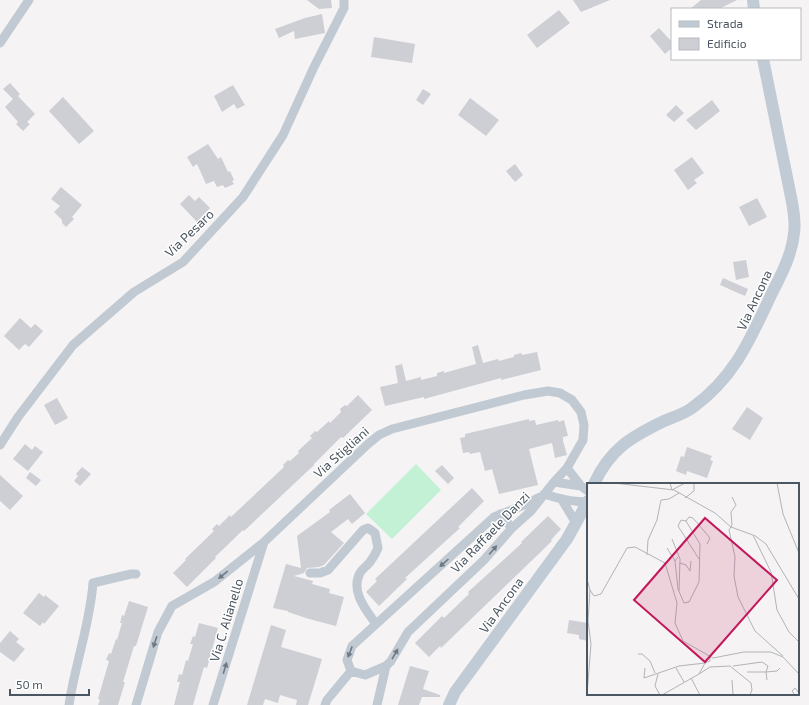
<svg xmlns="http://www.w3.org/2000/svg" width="809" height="705" font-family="'Exo 2',sans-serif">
  <rect width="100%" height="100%" fill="#f5f3f3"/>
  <path fill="#c3f1d5" d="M416 464 441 490 392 539 366 514Z"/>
  <path fill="#cdcfd5" d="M307 0H331L332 8 319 9Z
    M573 0H610L581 12Z
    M701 0H737L719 9H690Z
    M559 10 570 23 537 48 527 35Z
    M322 14 325 33 295 39 294 31 279 38 275 29 305 18Z
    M659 28 672 42V48L665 54 650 36Z
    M374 37 415 44 412 63 371 57Z
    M10 83 20 94 18 96 35 114 27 122 30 124 23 131 16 124 18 122 5 107 13 99 3 89Z
    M233 85 245 105 237 109 234 104 222 112 214 96Z
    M423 89 431 94 423 105 416 100Z
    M63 97 94 131 79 144 49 111Z
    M470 98 499 120 486 136 458 115Z
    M712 100 720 111 696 130 686 120Z
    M676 105 684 113 674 122 666 115Z
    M208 144 218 159 221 157 228 172 230 171 234 180 232 181 234 184 225 188 223 185 217 187 214 181 206 184 197 164 193 167 187 157Z
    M692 157 704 173 694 180 697 183 688 190 674 170Z
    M515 164 523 175 515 182 506 171Z
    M61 187 82 205 72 217 74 219 66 227 62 223V220L54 212 60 206 51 199Z
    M189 195 195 201 199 197 210 208 197 222 180 204Z
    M757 198 767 217 749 226 739 207Z
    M746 260 749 277 736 280 733 262Z
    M723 278 748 289 745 296 720 285Z
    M20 318 31 328 35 324 43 331 29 347 25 344 19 350 4 336Z
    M478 345 483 363 498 359 499 361 514 357V355L521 353 522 355 537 352 541 370 501 380V378L424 399V397L385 406 380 387 398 383 395 366 402 364 406 381 421 377V380L437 376V373L444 371V373L476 364 472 347Z
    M358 395 372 410 343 438 341 437 314 464V465L244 531 243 530 215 557 216 558 187 587 173 573 186 560 185 559 214 531 212 529 217 524 219 526 230 515 231 517 284 467 283 465 288 460 290 461 299 453 298 451 312 438 310 436 315 431 317 432 329 421 330 423 341 412 340 409 345 405 347 406Z
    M57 398 68 418 55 425 44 405Z
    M747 407 763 418 750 440 732 429Z
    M529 419V421L535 420 536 425 558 420 559 422 564 420 568 436 563 437V441L567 455 555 458 552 443 529 449 538 485 499 494 492 469 485 471 480 452 470 454 469 452 463 453 460 438 465 437V434Z
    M25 444 32 450 35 446 43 452 28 471 13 459Z
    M687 447 712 456 710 460 713 461 707 478 687 471 686 475 676 471 681 456 684 457Z
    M442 465 454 478 448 484 435 471Z
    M82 467 91 474 80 486 74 481 78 476 76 474Z
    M30 472 41 480 36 486 26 478Z
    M0 475 23 496 10 510 0 501Z
    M472 488 484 501 458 527 460 528 405 578 407 579 379 606 366 592 377 581 375 579Z
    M350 494 365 513 352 524 348 519 331 532 344 543 324 565 319 567 307 568 304 573 294 576 313 581 312 584 330 589 329 593 344 597 336 626 309 619 288 612V611L273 608 286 564 301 568 297 536 330 512 329 510Z
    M548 516 561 529 551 540 552 541 441 648 440 646 429 657 415 643 442 616 444 618 469 594 468 592 522 543 521 542Z
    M39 593 44 597 45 595 59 606 44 624 43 622 40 626 23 613Z
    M129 601 148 607 136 646H134L123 682H125L118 705H98L100 700 98 699 109 661 106 660 109 653 111 654 116 639 117 640 122 623H120L122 615 124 616Z
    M569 620 588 623V641L579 639V635L567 633Z
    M199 623 218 628 207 668 204 667 193 705H174L180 682H177L179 674 182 675 186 660 188 661 193 644H190L193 636 195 637Z
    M271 625 286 630 281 647 322 659 308 705H296L297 700 280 695 278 703 265 699 263 705H247Z
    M10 631 19 639 16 642 25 649 14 662 0 652V643Z
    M410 666 429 671 423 689 440 695V697H422L419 705H398Z"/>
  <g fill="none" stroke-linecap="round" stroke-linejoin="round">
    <path stroke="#c1cad2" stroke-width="9" d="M0 43 29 0
      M0 445 18 417 73 345 134 292 183 262 243 197 283 135 314 67 344 8V0
      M567 468 581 486 588 491
      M554 482 581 486
      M544 494C559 499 572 502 588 502
      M562 500 576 523
      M500 514 506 519 511 529
      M310 573H320L328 570 363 530 368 528 375 533 378 548C376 553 373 558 370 562 367 566 362 569 360 573 350 591 366 610 376 624
      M351 671 347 660 352 646 494 517 524 505 540 497
      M69 705C75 664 90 624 93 583L131 574H136
      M136 705 158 632 172 606 214 582 264 542 368 444 379 435 392 429 524 395 548 391 560 393 572 400 581 412 584 425 583 440 567 468 554 482 531 511 511 529 484 560 408 632 391 661 386 666 365 675 351 671
      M213 705 264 542
      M325 705 327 700 351 671
      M377 705 386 666"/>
    <path stroke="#c1cbd6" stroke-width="12" d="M753 0 754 9
      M594 484C610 449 631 437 664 421 673 417 684 414 692 408 734 378 750 340 771 295 781 275 792 255 794 233 796 221 793 208 791 197L763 59
      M449 705 455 692 567 539 588 501"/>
  </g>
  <defs><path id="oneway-solid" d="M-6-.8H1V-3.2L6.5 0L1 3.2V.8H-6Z"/></defs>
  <g fill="#6e7983">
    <use href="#oneway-solid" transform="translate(493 550) rotate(-49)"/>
    <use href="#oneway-solid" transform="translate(444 563) rotate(138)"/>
    <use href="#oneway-solid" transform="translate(223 575) rotate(141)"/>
    <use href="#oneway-solid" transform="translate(155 642) rotate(108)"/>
    <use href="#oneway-solid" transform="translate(350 652) rotate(111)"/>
    <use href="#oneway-solid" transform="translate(395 654) rotate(-60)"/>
    <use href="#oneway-solid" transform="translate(225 668) rotate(-73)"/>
  </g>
  <g text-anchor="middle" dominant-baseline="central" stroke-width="3" stroke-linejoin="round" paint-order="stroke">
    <g font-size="13" fill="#4a5661" stroke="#fff">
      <text transform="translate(189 233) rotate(-44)">Via Pesaro</text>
      <text transform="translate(754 300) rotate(-65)">Via Ancona</text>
      <text transform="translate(341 452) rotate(-42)">Via Stigliani</text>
      <text transform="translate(490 532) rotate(-46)">Via Raffaele Danzi</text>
      <text transform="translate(501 605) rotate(-54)">Via Ancona</text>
      <text transform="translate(226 620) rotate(-73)">Via C. Alianello</text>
    </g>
  </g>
  <g transform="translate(587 483)">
    <rect width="212" height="212" fill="#f5f3f3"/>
    <path fill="none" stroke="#b1b4b9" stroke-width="1" d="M27 0 87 7 128 30 144 44 166 52 184 89 190 127 202 149 212 159M83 0 85 7 98 0M190 0 196 31 212 70M145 14 149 22 144 29 145 42 142 47 148 74 147 93 151 114 168 148 196 173M98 15 107 8V0M99 38 102 34 106 35 123 55 120 61M167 52 179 61 212 116M85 56 93 76 92 108M80 65 88 78M60 72 61 57 70 37 74 17 82 16 92 10M91 74 88 78 91 106 97 120 102 119 112 99 113 61 99 38 94 37 91 43 112 76M93 80 99 82 103 88 104 78M0 96 3 107 1 138 4 161 0 212M3 107 7 113 14 111 40 65 48 64 78 80 90 120 88 140 96 158 126 175 157 169H184L196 174 212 191M51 171H55L63 178 68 190M146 183 175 179 181 183 179 189H160M58 185 57 195 92 183 118 180M89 185 97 199M71 191 68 203 73 212M112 191 123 184 143 183 164 200 165 207 163 212M104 195 113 212M145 197 146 212M180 197 179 189 190 188 193 185M75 212 112 191 118 180 123 178V174M208 212 205 208 208 205 212 210"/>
    <path fill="#c2185b" fill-opacity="0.15" stroke="#c2185b" stroke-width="2" d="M118 35 190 97 118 179 47 117Z"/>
    <rect width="212" height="212" fill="none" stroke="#4a5661" stroke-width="2"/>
  </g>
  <rect x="671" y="8" width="130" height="52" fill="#ffffff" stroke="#b7bbc0"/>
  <rect x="679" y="21" width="20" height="6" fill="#c1cbd6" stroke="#b7bbc0"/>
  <text x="707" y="28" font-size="12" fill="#4a5661">Strada</text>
  <rect x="679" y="38" width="20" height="12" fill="#cdcfd5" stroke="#b7bbc0"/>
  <text x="707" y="48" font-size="12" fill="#4a5661">Edificio</text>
  <path d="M10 689v6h79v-6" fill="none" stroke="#4a5661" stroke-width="2"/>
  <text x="16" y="689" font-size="12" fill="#4a5661" stroke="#ffffff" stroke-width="3" paint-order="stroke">50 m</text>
</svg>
